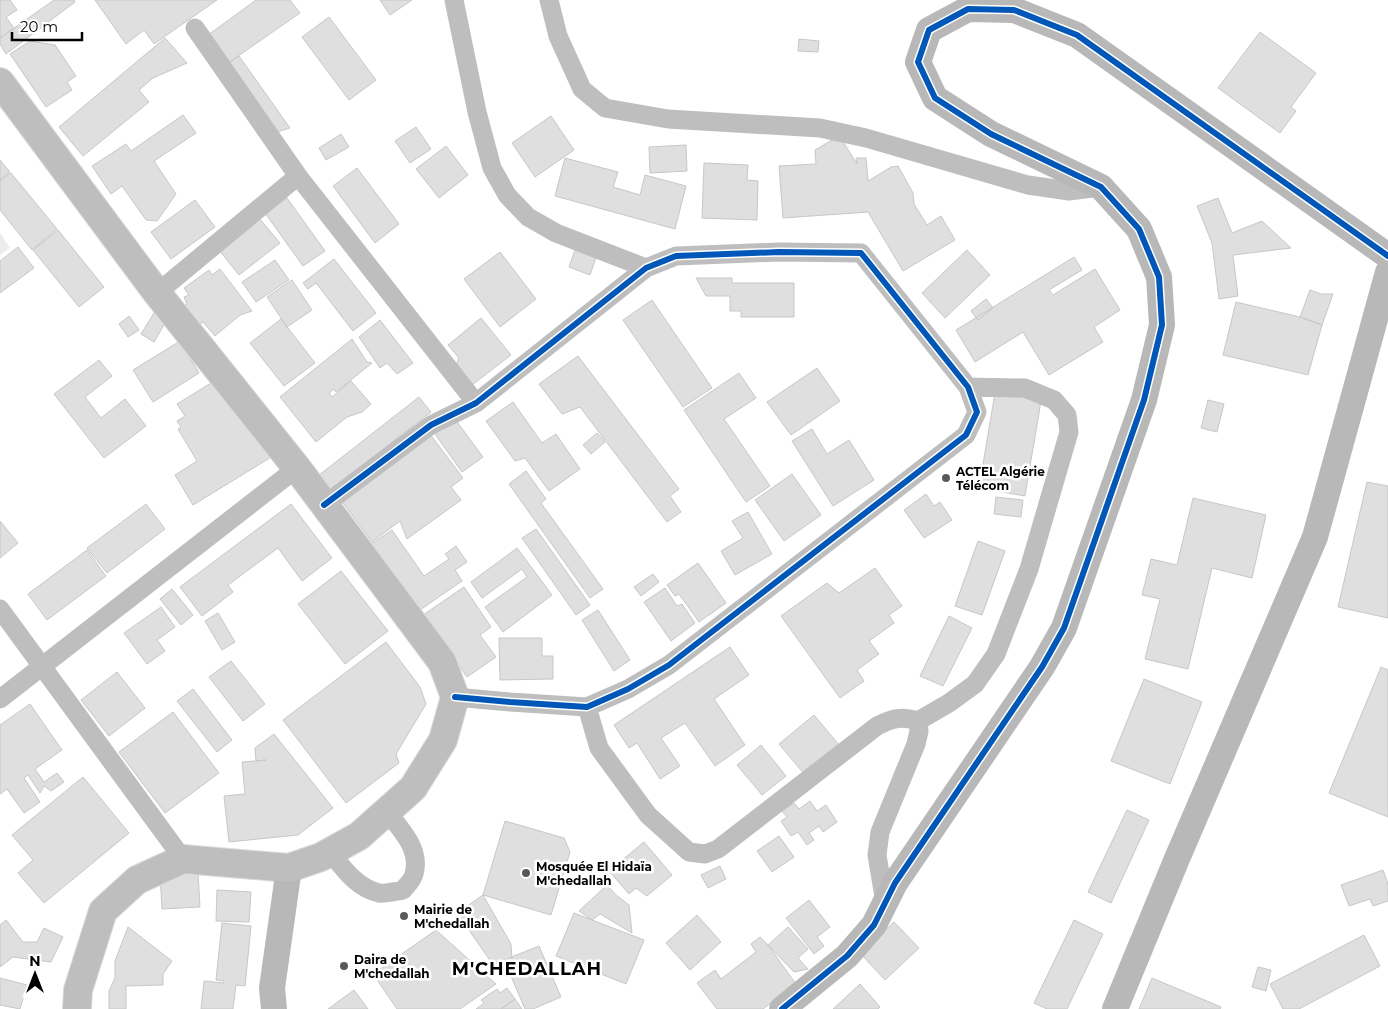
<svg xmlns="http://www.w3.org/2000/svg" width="1388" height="1009" font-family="Montserrat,sans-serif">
  <rect width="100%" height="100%" fill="#fff"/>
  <path fill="#ececec" d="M0 233 10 248 0 255Z"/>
  <path fill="#dfdfdf" stroke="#c7c7c7" d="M0 0H10L17 10 6 17 14 28 0 38Z
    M54 0H74L75 2 6 54 0 44V38Z
    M95 0H217L154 44 144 30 126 44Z
    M256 0H290L300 13 228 63 208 35Z
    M380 0H412L390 15Z
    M329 17 376 80 349 100 302 37Z
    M1260 32 1316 73 1291 107 1296 111 1280 133 1218 88Z
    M165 38 187 63 153 78 139 90 149 102 83 156 59 127Z
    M799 39 819 41 818 52 798 51Z
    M30 41 55 45 76 76 67 82 72 90 46 107 10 54Z
    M239 56 290 128 277 132 228 63Z
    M183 115 196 133 154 161 176 194 157 221 146 220 122 186 111 194 92 166 126 144 131 151Z
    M551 116 574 150 535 177 512 143Z
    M416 127 431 149 410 163 395 141Z
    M341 134 349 147 326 160 319 148Z
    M832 140H842L857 164 856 158H866L868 181 891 167 898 166 913 193 914 204 927 225 941 216 955 240 903 271 868 212 783 218 779 166 816 164 815 150Z
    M686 145 687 171 650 173 649 147Z
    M446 146 468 175 439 198 416 169Z
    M565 158 618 172 613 187 640 195 645 175 686 186 675 229 555 196Z
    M0 160 10 172 0 180Z
    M704 163 748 165 747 180 758 181 757 220 702 218Z
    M357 168 399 224 375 243 333 186Z
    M11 173 57 229 32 250 0 210V181Z
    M287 198 325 251 303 266 265 213Z
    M1218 198 1232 233 1262 221 1291 248 1233 255 1238 296 1219 299 1212 243 1197 206Z
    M195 200 215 227 171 259 151 232Z
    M259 218 280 243 239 275 219 250Z
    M58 230 104 287 79 307 33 250Z
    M577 244 598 252 590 275 569 267Z
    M18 247 34 268 0 293V261Z
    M967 250 990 275 945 318 922 293Z
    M500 252 536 299 500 327 464 279Z
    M1074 257 1082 270 1049 290 1053 295 1095 269 1120 310 1094 327 1103 342 1049 375 1023 332 975 362 956 330Z
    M334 259 376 313 353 331 316 283 308 289 303 283Z
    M275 260 289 280 256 302 242 282Z
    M220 269 252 311 240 315 215 336 203 322 197 326 182 308 187 304 184 297 189 295 184 288 209 270 212 275Z
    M696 278H732V283H794V317H741V311H730V296H706Z
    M292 280 312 310 287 327 267 297Z
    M1310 290 1321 294H1333L1322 325 1300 317Z
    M986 299 993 308 978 320 971 311Z
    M652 300 712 388 683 407 623 320Z
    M1236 302 1300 317 1322 325 1308 375 1223 355Z
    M154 313 167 320 154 342 141 334Z
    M129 316 139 330 128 337 119 324Z
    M481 318 511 355 472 385 456 365 459 358 448 345Z
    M281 319 315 363 284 386 250 343Z
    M380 320 413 363 397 374 387 363 380 368 359 337Z
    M352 339 367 362 372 363 336 392 334 389 329 393 332 397 351 381 371 404 362 412 347 417 316 442 280 397Z
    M180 341 199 373 153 402 133 370Z
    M578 356 679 489 670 496 681 512 667 522 580 407 562 414 539 384Z
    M99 360 112 376 85 397 101 418 125 399 146 426 104 458 54 394Z
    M817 368 840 401 791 435 767 402Z
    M739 373 756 398 724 419 770 486 746 502 684 410Z
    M224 375 273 456 193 505 175 475 197 461 178 429 181 427 177 421 185 416 177 404Z
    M995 393 1041 401 1025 496 979 488Z
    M419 397 431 412 325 494 314 479Z
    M1208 400 1224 404 1217 432 1201 428Z
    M513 402 542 443 556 434 580 469 549 491 525 458 515 461 486 421Z
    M455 419 483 457 462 472 435 434Z
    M812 429 827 454 849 440 874 480 833 506 792 441Z
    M597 433 605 442 591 454 583 445Z
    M430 434 463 478 451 487 461 500 407 539 400 521 372 542 341 500Z
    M526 471 546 499 541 503 603 589 590 598 509 484Z
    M792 474 821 515 784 541 755 500Z
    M1367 482 1388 486V618L1338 607Z
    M926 494 934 506 940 502 952 520 924 538 904 510Z
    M996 497 1023 500 1021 517 994 514Z
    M1193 498 1266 515 1252 578 1212 568 1188 669 1145 659 1160 599 1142 595 1151 559 1177 565Z
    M146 504 165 529 107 573 87 548Z
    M291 504 332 558 302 581 278 548 228 585 233 592 202 616 180 587Z
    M748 512 772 554 735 575 721 551 743 538 732 521Z
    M0 521 18 543 0 558Z
    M536 529 590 605 576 615 522 538Z
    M392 530 424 576 449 559 445 554 456 546 467 562 455 570 462 581 417 612 370 545Z
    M978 541 1005 551 982 615 955 606Z
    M517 548 552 595 503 632 485 607 527 577 522 569 482 598 471 582Z
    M87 550 106 576 47 620 28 594Z
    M698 563 726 603 699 622 679 594 675 596 667 585Z
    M875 568 902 606 889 615 894 623 869 641 879 654 857 670 864 681 840 698 781 616 827 583 839 593Z
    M341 571 388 631 345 664 298 604Z
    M653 574 659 582 641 596 634 587Z
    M464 587 491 627 480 635 496 657 467 677 423 615Z
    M665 588 677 606 682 604 695 623 671 641 644 602Z
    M172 589 193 615 181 625 160 599Z
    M161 607 175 627 157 640 165 651 147 664 124 633Z
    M598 610 630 660 614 671 582 620Z
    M218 613 235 642 222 650 205 621Z
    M949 616 972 628 943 686 920 676Z
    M499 638H542V656H553V679L500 680Z
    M386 642 420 687 426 704 396 754 399 763 346 803 283 720Z
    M730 647 749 675 714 699 745 745 715 766 685 723 661 738 680 766 660 779 637 743 629 748 614 725Z
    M231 661 265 704 243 721 209 677Z
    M1381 667 1388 670V817L1329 793Z
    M117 672 145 708 109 736 81 700Z
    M1144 679 1202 702 1170 784 1111 761Z
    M193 689 232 740 217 752 177 701Z
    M30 704 62 750 35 769 44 782 57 773 64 782 51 791 44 786 40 793 28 775 24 778 40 802 24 813 7 789 0 794V725Z
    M173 712 219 773 165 813 119 752Z
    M814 715 840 746 805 775 779 744Z
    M274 734 333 808 298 835 229 842 224 796 245 794 242 762 266 760 256 761 255 748Z
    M761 745 786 776 762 795 737 765Z
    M83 777 129 833 44 903 18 873 33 860 12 835Z
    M810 801 817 811 826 805 837 822 823 832 819 826 809 833 814 840 807 845 798 832 791 836 781 821 787 817 782 811 794 803 799 809Z
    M1127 810 1149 820 1111 903 1088 892Z
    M505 821 564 838 570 852 551 915 483 895Z
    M779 836 794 857 772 872 757 851Z
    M644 842 672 875 647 896 636 888 629 894 609 871Z
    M720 866 726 879 708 888 701 875Z
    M1383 870 1388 884V901L1373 906 1370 899 1349 906 1341 885Z
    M198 873 200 907 162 909 160 875Z
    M607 885 616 895 629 905 632 933 600 914 592 920 579 911Z
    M217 890 251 892 249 922 216 921Z
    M483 895 511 944 512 960 501 965 489 959 457 913Z
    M809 900 830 927 817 937 824 946 814 954 786 918Z
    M574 913 644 940 626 984 556 956Z
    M697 915 721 942 690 970 666 943Z
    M6 920 23 942H37L44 928 63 937 51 962 13 957 0 967V925Z
    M1074 920 1103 934 1067 1009H1047L1034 1003Z
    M894 922 919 948 885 980 860 953Z
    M222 923 251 926 245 986 236 985 233 1009H201L204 981 224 983V981L216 980Z
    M128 927 172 961 163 974V985L126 986V1009H109V991L115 978V961Z
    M788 927 808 949 798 958 808 969 794 972 768 945Z
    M436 930 496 984 460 1009H397L373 974Z
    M1364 935 1380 966 1299 1009H1283L1270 984Z
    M760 937 768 945 796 984 763 1009H717L697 983 715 970 721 979 756 952 751 944Z
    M539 946 561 997 533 1009H525L504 960Z
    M1258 967 1271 970 1266 991 1252 987Z
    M0 978 27 985 20 1009 0 1005Z
    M1152 978 1221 1007 1220 1009H1139Z
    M860 984 880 1007 878 1009H833Z
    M507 988 515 999 501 1009H476L484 1003 481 1000 497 989 500 993Z
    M354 990 368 1009H328Z
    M515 999 522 1009H501Z"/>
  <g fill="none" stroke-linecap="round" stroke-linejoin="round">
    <g stroke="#dbdbdb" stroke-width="30">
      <path id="primary" d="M0 82 157 293 297 468 442 662 455 697 443 740 413 788 359 836 321 857 289 868 183 859 137 880 103 911 78 990 77 1009"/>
    </g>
    <path stroke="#bebebe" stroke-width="19" d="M454 0 477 112 492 168 507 195 528 217 556 233 646 268
      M549 0 558 36 582 89 605 108 668 119 820 128 866 138 1028 185 1069 191 1101 187
      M195 28 298 176 476 403
      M157 293 298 176
      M324 505 431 425 476 403 646 268 676 256 779 252 861 253 968 387 977 412 966 435 669 665 628 689 587 707 510 702 455 697
      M0 609 183 859
      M0 699 297 468
      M587 707 599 748 648 815 689 852 705 854 718 849 877 726C893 718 900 716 918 721L919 731 916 744 880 832 877 855 885 903
      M918 721 949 703 975 684 996 654 1029 569 1069 432 1067 415 1054 400 1025 388 968 387
      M330 852C343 868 357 888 379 893 386 894 396 891 403 890 406 886 413 880 414 874 421 850 401 829 387 812"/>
    <path stroke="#b8b8b8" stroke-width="26" d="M274 1009 272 988 289 868
      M782 1009 847 956 874 925 895 883 1042 667 1064 628 1144 400 1162 325 1159 277 1139 229 1101 187 991 134 935 98 918 62 929 30 968 9 1014 10 1077 35 1388 256
      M1115 1009 1176 861 1315 537 1388 272"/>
    <use href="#primary" stroke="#bebebe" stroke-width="28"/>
    <g stroke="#fff" stroke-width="9">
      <path id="cycleway" d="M324 505 431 425 476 403 646 268 676 256 779 252 861 253 968 387 977 412 966 435 669 665 628 689 587 707 510 702 455 697
        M782 1009 847 956 874 925 895 883 1042 667 1064 628 1144 400 1162 325 1159 277 1139 229 1101 187 991 134 935 98 918 62 929 30 968 9 1014 10 1077 35 1388 256"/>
    </g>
    <use href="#cycleway" stroke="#0057b8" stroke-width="6"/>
  </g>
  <g fill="#595959" stroke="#fff" stroke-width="2">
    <circle cx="946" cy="478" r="5"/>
    <circle cx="526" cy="873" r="5"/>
    <circle cx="404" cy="916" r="5"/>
    <circle cx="344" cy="966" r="5"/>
  </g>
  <g text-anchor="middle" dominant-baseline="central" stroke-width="5" stroke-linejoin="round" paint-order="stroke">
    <g font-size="12" font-weight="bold" fill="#000" stroke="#fff" text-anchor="start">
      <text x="956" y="471">ACTEL Algérie<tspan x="956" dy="14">Télécom</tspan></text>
      <text x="536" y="866">Mosquée El Hidaïa<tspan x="536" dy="14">M'chedallah</tspan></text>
      <text x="414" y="909">Mairie de<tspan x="414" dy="14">M'chedallah</tspan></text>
      <text x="354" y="959">Daira de<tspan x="354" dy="14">M'chedallah</tspan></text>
    </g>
    <g font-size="18" font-weight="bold" letter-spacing="1" fill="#000" stroke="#fff">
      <text x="527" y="969">M'CHEDALLAH</text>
    </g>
  </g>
  <g transform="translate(35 974)" stroke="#ffffff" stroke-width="4" paint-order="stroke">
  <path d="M0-4L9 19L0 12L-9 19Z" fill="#000000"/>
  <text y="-8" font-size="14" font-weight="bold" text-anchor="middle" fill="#000000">N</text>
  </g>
  <path d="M12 32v8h70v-8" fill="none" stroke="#000000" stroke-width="2.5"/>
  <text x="20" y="32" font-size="15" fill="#000000" stroke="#ffffff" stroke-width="4" paint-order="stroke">20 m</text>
</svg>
